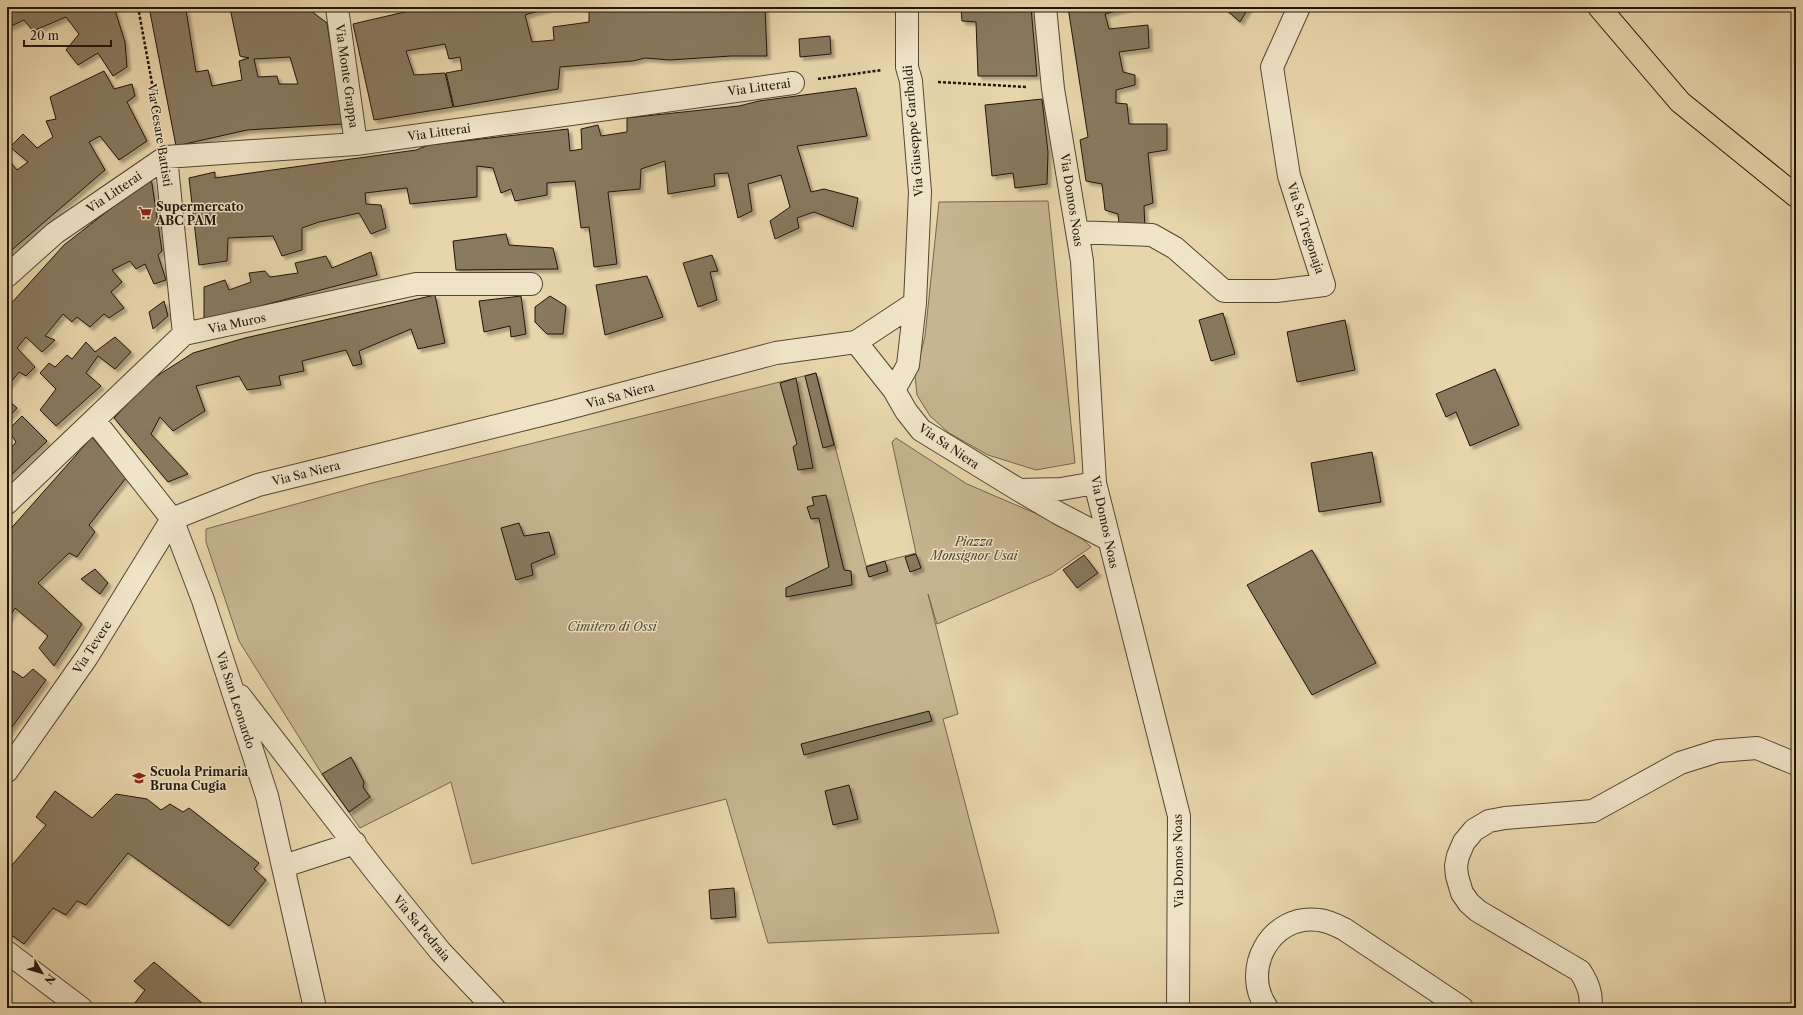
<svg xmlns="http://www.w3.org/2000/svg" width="1803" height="1015" font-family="'Libre Caslon Text',serif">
  <defs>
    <filter id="shadow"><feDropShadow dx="3.5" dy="3.5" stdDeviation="1" flood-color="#0004"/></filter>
  </defs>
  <rect width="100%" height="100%" fill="#e8d5ab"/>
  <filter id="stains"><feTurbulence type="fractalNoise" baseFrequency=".005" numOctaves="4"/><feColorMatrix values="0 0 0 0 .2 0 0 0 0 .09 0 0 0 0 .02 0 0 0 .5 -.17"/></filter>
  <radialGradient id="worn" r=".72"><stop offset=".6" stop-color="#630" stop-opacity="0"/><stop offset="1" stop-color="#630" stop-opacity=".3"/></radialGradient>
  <path fill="#c6b590" stroke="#72664e" d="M1048 201 1075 463 1036 470 988 455 949 433 930 416 917 395 915 376 925 336 939 202Z
    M816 373 866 566 916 553 892 442 896 438 967 484 1072 529 1091 547 1052 574 937 624 928 594 958 714 943 719 999 933 768 943 726 799 472 864 451 782 360 828 322 774 239 641 206 542V529L368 484Z"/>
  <path fill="#88795f" stroke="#1f160c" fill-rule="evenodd" filter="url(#shadow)" d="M7 7H114L125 42 127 67 113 76 98 53 78 65 66 50 79 34 66 17 33 31 24 20 9 27 7 26Z
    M149 7H168L186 10 196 72 208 70 212 86 242 80 239 61 249 58 240 56 230 8 311 11 327 23 343 124 247 130 176 146ZM290 57 298 84H279L277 76 258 77 254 59Z
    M426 7H467L468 9 481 7H552L525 15 532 42 554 40 553 27 589 22V11L609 7H765L767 56H731L670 60 645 58 633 61 560 67 558 89 454 107 446 73 462 70 460 57 449 59 445 44 406 51 414 75 445 73 453 107 374 120 353 24Z
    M961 7H1031L1037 76H978L976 22 962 21Z
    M1068 7H1131L1105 14 1109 29 1148 25 1149 48 1119 52 1123 72 1135 75V85L1116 90V103L1127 104 1129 124H1167V150L1148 153 1153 203 1144 206 1145 231 1120 233 1118 214 1105 210 1102 184 1086 181 1080 140 1088 137Z
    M1223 7H1249L1240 22Z
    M830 36 831 54 800 57 799 39Z
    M104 71 114 89 132 84 135 96 127 102 147 141 119 160 100 136 89 142 105 170 7 254V158L17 170 28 162 10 147 23 134 37 148 53 137 46 121 56 119 50 97Z
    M856 88 867 136 797 146 811 192 824 189 858 198 853 227 814 212 797 218 799 228 775 239 770 221 790 207 781 175 748 184 752 211 738 218 728 173 714 174 715 186 668 194 665 161 641 169 640 189 608 192 617 264 594 267 589 227 581 228 575 181 547 183V195L515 201 511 189 501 193 493 168 477 166V197L410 204 407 188 365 193 366 204 381 205 386 228 371 234 359 213 319 222 302 228V250L282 256 273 236 228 238 227 261 199 265 189 178 215 172V178L416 150 429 145 568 129 570 151 582 149 581 129 598 125 601 136 627 132V118L739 106 759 101Z
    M1042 99 1048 152 1047 184 1015 188 1013 173 992 176 985 105Z
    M151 177 162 251 158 255 166 280 154 284 145 264 136 269 130 261 112 270 122 282 111 292 124 308 109 318 104 314 90 327 77 317 72 322 63 314 45 336 55 340 42 352 26 337 17 348 35 367 26 376 19 372 7 387V308L64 245Z
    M506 234 509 245 553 248 558 269 456 270 453 241Z
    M371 252 377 275 204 321V287L225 280 229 290 251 282 249 273 265 271 270 277 298 273 295 263 326 256 332 268Z
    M712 255 718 271 710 272 717 300 698 307 683 263Z
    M647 276 663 317 605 335 596 285Z
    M435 295 445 343 418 349 411 329 359 351 362 364 353 366 346 350 302 361 304 371 279 376 281 385 247 390 239 376 196 386 205 411 173 431 160 417 151 434 188 474 168 482 114 418 149 381 193 353 245 338Z
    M521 296 526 334 511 337 510 326 484 332 479 301Z
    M550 296 566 306 563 334H547L535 322V307Z
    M164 301 168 316 153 329 149 312Z
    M1223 313 1235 354 1211 361 1199 320Z
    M1345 320 1355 370 1297 382 1287 332Z
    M115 337 131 352 115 369 98 356 86 373 101 386 56 426 40 410 56 389 40 373 49 363 55 367 67 355 72 359 86 342 95 352Z
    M1495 369 1519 425 1470 446 1456 412 1446 417 1436 394Z
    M816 373 834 445 823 448 805 376Z
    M796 378 813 468 798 470 793 447 797 444 780 383Z
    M7 399 17 408 7 419Z
    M22 416 47 441 7 479V453L16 442 8 430Z
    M92 437 126 478 89 525 95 532 77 557 69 553 38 583 82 624 54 666 39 648 48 636 15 608 7 621V533Z
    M1372 452 1381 502 1319 512 1311 463Z
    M826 495 844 570 851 571 852 585 786 597V588L829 567 819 518 811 519 807 507 814 505 812 497Z
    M519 523 524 536 549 532 555 554 531 564 533 575 516 580 501 528Z
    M1312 550 1376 663 1312 695 1247 585Z
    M916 554 921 568 910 572 905 557Z
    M1084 555 1098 573 1077 588 1063 570Z
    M885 561 888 571 869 577 866 567Z
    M95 569 108 583 100 594 81 579Z
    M33 669 46 680 7 734V682L13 671 23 678Z
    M929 711 932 721 804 755 801 744Z
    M351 757 364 782 363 787 370 797 349 812 322 774Z
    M849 785 858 819 833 825 825 791Z
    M55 791 92 818 116 794 147 799 161 810 170 804 183 812 189 808 259 863 254 869 266 880 229 926 128 853 86 905 77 901 66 915 53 908 24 944 7 932V871L46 825 36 817Z
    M734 888 736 917 711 919 709 890Z
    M154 962 202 1003 198 1008H139L134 1004 145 990 134 981Z
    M415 1004 416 1008H399Z"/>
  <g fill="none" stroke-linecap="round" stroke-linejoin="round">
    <g stroke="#514634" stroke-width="24">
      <path id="minor" d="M1045 7 1053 89 1082 261 1095 483 1179 816 1178 1008
        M337 8 356 144
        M166 157 184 334
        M1077 232 1152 235 1175 248 1224 291H1276L1324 285 1289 176 1272 67 1299 7
        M7 276 55 233 166 157 356 144 793 83
        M856 342 894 390 906 411 921 430 1019 490 1061 489 1095 483
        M894 390 908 365 915 303 920 192 911 81 907 67V7
        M94 420 172 519 203 600 267 796 315 1008
        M1019 490 1058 513 1108 539
        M7 503 184 334 416 284H531
        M172 519 258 485 557 411 776 353 856 342 915 303
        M240 696 376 872 440 951 494 1008
        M7 771 87 657 172 519
        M284 866 355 843
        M7 952 81 1008
        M1267 1008C1240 970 1271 913 1319 920 1328 921 1336 925 1344 929L1462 1008
        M1590 1008C1593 994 1587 982 1580 971L1478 911 1469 903 1462 893 1457 876 1456 866 1458 856 1464 842 1474 830 1489 821 1505 818 1593 811 1680 763 1718 751 1757 748 1796 764"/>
    </g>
    <g stroke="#1f160c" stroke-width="24">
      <path id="major" d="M1599 7 1680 102 1796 196"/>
    </g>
    <path stroke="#1f160c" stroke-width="2.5" stroke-dasharray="3 2" stroke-linecap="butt" d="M138 7 161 132
      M818 79 882 70
      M938 82 1027 87"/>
    <use href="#minor" stroke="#f0e4c8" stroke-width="22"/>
    <use href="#major" stroke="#e8d5ab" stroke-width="22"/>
  </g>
  <defs>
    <g id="supermarket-bare" transform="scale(1.08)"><path d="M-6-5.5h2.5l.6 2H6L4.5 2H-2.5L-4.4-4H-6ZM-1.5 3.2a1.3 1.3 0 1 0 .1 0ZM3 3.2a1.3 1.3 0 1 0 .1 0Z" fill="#8f2418" stroke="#f0e4c8" stroke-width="2.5" paint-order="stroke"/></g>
    <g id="school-bare" transform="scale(1.08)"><path d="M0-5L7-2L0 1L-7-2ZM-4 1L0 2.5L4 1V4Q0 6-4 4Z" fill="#8f2418" stroke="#f0e4c8" stroke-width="2.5" paint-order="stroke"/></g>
  </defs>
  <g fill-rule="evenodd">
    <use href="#supermarket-bare" x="145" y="213"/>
    <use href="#school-bare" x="139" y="778"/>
  </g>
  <g text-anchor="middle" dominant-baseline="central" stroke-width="3" stroke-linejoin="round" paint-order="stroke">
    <g font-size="12" fill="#1f160c" stroke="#f0e4c8">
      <text transform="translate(347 76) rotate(82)">Via Monte Grappa</text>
      <text transform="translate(759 87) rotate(-8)">Via Litterai</text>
      <text transform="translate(913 131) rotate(-95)">Via Giuseppe Garibaldi</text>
      <text transform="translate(439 132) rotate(-8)">Via Litterai</text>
      <text transform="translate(160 135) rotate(81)">Via Cesare Battisti</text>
      <text transform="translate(114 192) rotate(-34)">Via Litterai</text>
      <text transform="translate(1072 200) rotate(81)">Via Domos Noas</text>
      <text transform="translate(1306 228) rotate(72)">Via Sa Tregonaja</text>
      <text transform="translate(237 323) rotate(-12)">Via Muros</text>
      <text transform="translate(620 395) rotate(-15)">Via Sa Niera</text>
      <text transform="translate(949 446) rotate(34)">Via Sa Niera</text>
      <text transform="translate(306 473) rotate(-14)">Via Sa Niera</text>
      <text transform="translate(1105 522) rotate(78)">Via Domos Noas</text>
      <text transform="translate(92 647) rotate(-57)">Via Tevere</text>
      <text transform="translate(236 700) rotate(72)">Via San Leonardo</text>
      <text transform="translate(1178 861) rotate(-91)">Via Domos Noas</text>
      <text transform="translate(422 928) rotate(50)">Via Sa Pedraia</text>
    </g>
    <g font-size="12" font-weight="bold" fill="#1f160c" stroke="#f0e4c8" text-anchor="start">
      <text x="156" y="206">Supermercato<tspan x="156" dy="14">ABC PAM</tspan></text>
      <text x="150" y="771">Scuola Primaria<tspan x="150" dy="14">Bruna Cugia</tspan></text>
    </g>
    <g font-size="12" font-style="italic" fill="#514634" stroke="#f0e4c8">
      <text x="974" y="541">Piazza<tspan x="974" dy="14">Monsignor Usai</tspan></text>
      <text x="612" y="626">Cimitero di Ossi</text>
    </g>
  </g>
  <rect width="1803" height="1015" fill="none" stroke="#e8d5ab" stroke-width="24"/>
  <rect x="8" y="8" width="1787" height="999" fill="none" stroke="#1f160c" stroke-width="2"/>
  <rect x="12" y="12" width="1779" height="991" fill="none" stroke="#1f160c"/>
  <g transform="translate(42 973) rotate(128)" stroke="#f0e4c8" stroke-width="3" paint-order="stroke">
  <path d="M0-3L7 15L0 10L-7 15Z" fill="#1f160c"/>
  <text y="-6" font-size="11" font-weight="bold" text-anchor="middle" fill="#1f160c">N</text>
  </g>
  <path d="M24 40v6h87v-6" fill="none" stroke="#1f160c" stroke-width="2"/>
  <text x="30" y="40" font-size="12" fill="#1f160c" stroke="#f0e4c8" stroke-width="3" paint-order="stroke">20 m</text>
  <rect width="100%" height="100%" filter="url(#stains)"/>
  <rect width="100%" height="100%" fill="url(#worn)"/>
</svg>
